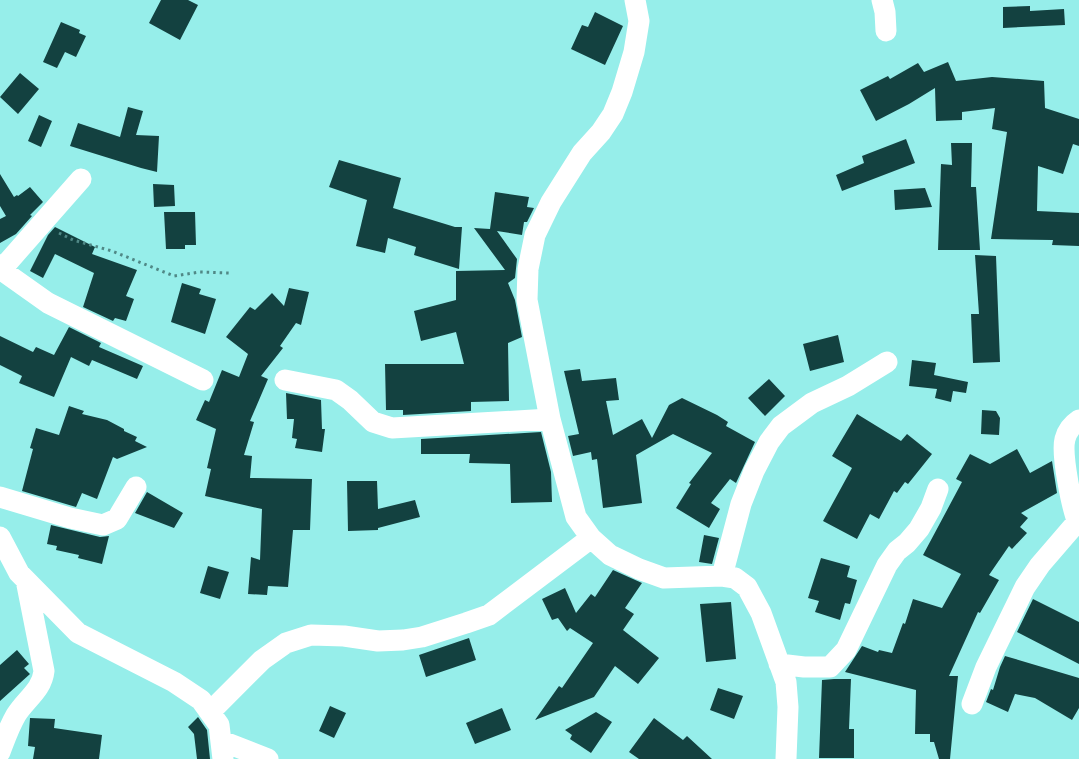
<svg xmlns="http://www.w3.org/2000/svg" width="1079" height="759" font-family="'Public Sans',sans-serif">
  <rect width="100%" height="100%" fill="#96eeea"/>
  <path fill="#134140" d="M161 0H188L198 5 180 40 149 23Z
    M1030 6V11L1064 9 1065 25 1003 28V7Z
    M595 12 623 26 605 65 571 49 582 25 588 27Z
    M61 22 80 30 79 33 86 36 76 57 65 52 57 68 43 62Z
    M948 62 956 81 992 77 1044 81 1045 108 1079 119V146L1073 144 1063 174 1038 166 1037 211 1079 213V246L1052 245 1053 240 991 239 1007 132 992 129 995 108 962 112V120L936 121 935 88 909 104 876 121 860 90 888 76 890 79 918 63 924 72Z
    M20 73 39 89 18 114 0 97Z
    M128 107 143 111 136 135 159 136 157 172 141 168 70 146 78 123 120 137Z
    M39 115 52 121 41 147 28 141Z
    M906 139 915 163 842 191 836 175 864 163 862 156Z
    M951 143H972L971 187H976L980 250H938L941 164 952 165Z
    M339 160 401 178 393 208 455 227H462L459 269 414 255 416 247 388 238 385 253 356 246 367 200 329 187Z
    M0 174 14 197 17 195 18 196 30 187 43 202 30 215 32 216 16 234 0 243V219L6 216 0 206Z
    M153 184 174 185 175 206 154 207Z
    M925 188 932 207 895 210 894 190Z
    M495 192 529 197 527 207 534 208 527 222H524L522 235 497 231 517 259 515 278 508 283 515 300 522 337 508 343 509 401 471 402V411L403 415V410H386L385 364H464L456 332 421 341 414 311 456 300V271L505 270 474 228 490 229Z
    M164 212H195L196 245H185V249H166Z
    M55 227 95 247 92 254 137 270 126 296 134 299 126 321 115 318 113 321 83 307 94 273 55 254 43 278 30 271 48 235Z
    M975 255 996 256 1000 362 973 363 971 314H979Z
    M182 283 201 289 199 294 216 299 205 334 171 322Z
    M289 288 309 292 301 325 296 323 280 346 283 348 261 376 268 379 250 421 254 422 244 455 252 456 250 478 312 479 310 530H293L288 587 268 586 267 595 248 594 251 557 260 560 262 509 205 496 211 469 207 468 216 429 196 420 205 400 209 402 222 370 239 377 248 354 226 337 250 307 255 310 272 293 284 306Z
    M69 327 101 343 99 347 143 366 137 379 92 360 89 366 71 357 54 397 19 383 22 376 0 365V336L33 352 36 347 54 355Z
    M838 335 844 362 810 371 803 344Z
    M912 360 936 363 934 375 968 382 966 393 953 391 951 402 935 398 937 389 909 386Z
    M580 369 582 381 616 378 619 400 606 401 613 435 642 419 652 438 669 405 682 398 717 415 728 422 726 426 755 442 736 483 730 479 711 503 720 509 709 528 676 508 691 484 689 483 712 453 673 434 636 455 642 503 603 508 597 459 592 460 591 452 573 456 568 436 579 434 564 371Z
    M769 379 785 396 765 416 748 398Z
    M286 393 321 400 322 429H325L322 452 295 448 297 439 292 438 294 419H287Z
    M69 406 84 411 82 414 107 420 124 429V431L137 437 135 441 147 447 117 459 113 457 97 499 82 493 76 507 22 491 33 449 30 448 36 428 59 435Z
    M982 410 996 411 1000 418 999 435 981 434Z
    M857 414 901 441 907 434 932 454 908 484 905 482 897 493 894 491 879 519 870 514 857 539 823 521 852 468 832 456Z
    M541 432 551 472 552 502 511 503 510 464 469 463 470 454H421V439Z
    M1017 449 1030 473 1052 461 1057 493 1021 513 1028 518 1020 527 1027 533 1012 549 1009 546 989 575 999 580 980 613 978 612 949 676H958L950 759H939L934 742H930V734H915L916 690 845 672 862 646 878 652 879 650 892 653 903 623 905 624 913 599 942 608 961 574 923 555 962 482 956 479 970 454 990 464Z
    M347 481H377L378 509 415 500 420 517 378 528V530L348 531Z
    M147 492 183 513 174 528 135 513Z
    M51 525 100 537 109 536 102 564 78 558 79 555 56 550 57 546 47 544Z
    M704 535 719 538 712 564 699 562Z
    M821 558 850 566 847 577 857 580 850 604 845 603 840 620 815 612 819 601 808 598Z
    M208 566 229 572 220 599 200 593Z
    M613 570 642 583 625 608 634 614 623 630 659 658 638 684 615 666 594 697 535 720 559 686 562 688 593 643 570 628 567 631 558 618 552 620 542 599 565 588 576 613 591 594 595 597Z
    M1033 599 1079 622V664L1017 632Z
    M731 602 736 659 706 662 700 604Z
    M469 638 476 660 426 677 419 655Z
    M17 650 29 664 24 668 30 674 0 701V665Z
    M1005 656 1079 678V708L1072 720 1035 698 1015 694 1008 712 986 702 991 689 993 690 1000 667Z
    M834 679H851L849 729H854V758H819L822 680Z
    M718 688 743 696 734 719 710 710Z
    M330 706 346 713 334 738 319 731Z
    M502 708 511 730 475 744 466 723Z
    M596 712 612 722 591 753 570 739 572 735 565 730Z
    M198 717 207 730 210 759H197L194 734 188 727Z
    M30 718 55 719 54 728 102 735 99 759H33L35 747 28 746Z
    M654 718 683 740 687 736 712 759H639L629 752Z"/>
  <g fill="none" stroke-linecap="round" stroke-linejoin="round">
    <path stroke="#508886" stroke-width="3" stroke-dasharray="2.5 4" stroke-linecap="butt" d="M59 233 73 240 112 251 174 276 200 272 229 273"/>
    <path stroke="#fff" stroke-width="21" d="M635 0 639 21 634 52 622 92 613 114 601 132 582 153 551 202 535 235 528 269 527 300 550 419 576 517 591 538 610 555 639 569 664 578 722 576 735 578 747 587 761 613 786 682 788 707 786 759
      M882 0 885 12 886 31
      M0 267 8 262 81 179
      M0 269 48 303 203 380
      M285 380 336 390 350 400 373 422 392 428 550 419
      M1079 420C1073 424 1067 431 1065 439 1061 454 1072 510 1079 525
      M0 497 70 518 103 525 117 519 136 487
      M0 537 19 573 78 633 174 682 201 700 219 725 223 759
      M722 576 741 504 754 471 769 442 781 426 812 403 848 386 887 362
      M779 664 804 667H830L846 650 887 565 897 551 907 543 919 529 931 508 938 489
      M972 704 986 667 1025 587 1040 565 1077 522
      M210 712 262 660 286 643 311 635 344 636 378 641 403 640 422 637 466 623 489 615 591 538
      M222 741 268 759
      M0 752C5 739 9 727 16 715 26 699 42 690 44 671L26 580"/>
  </g>
</svg>
